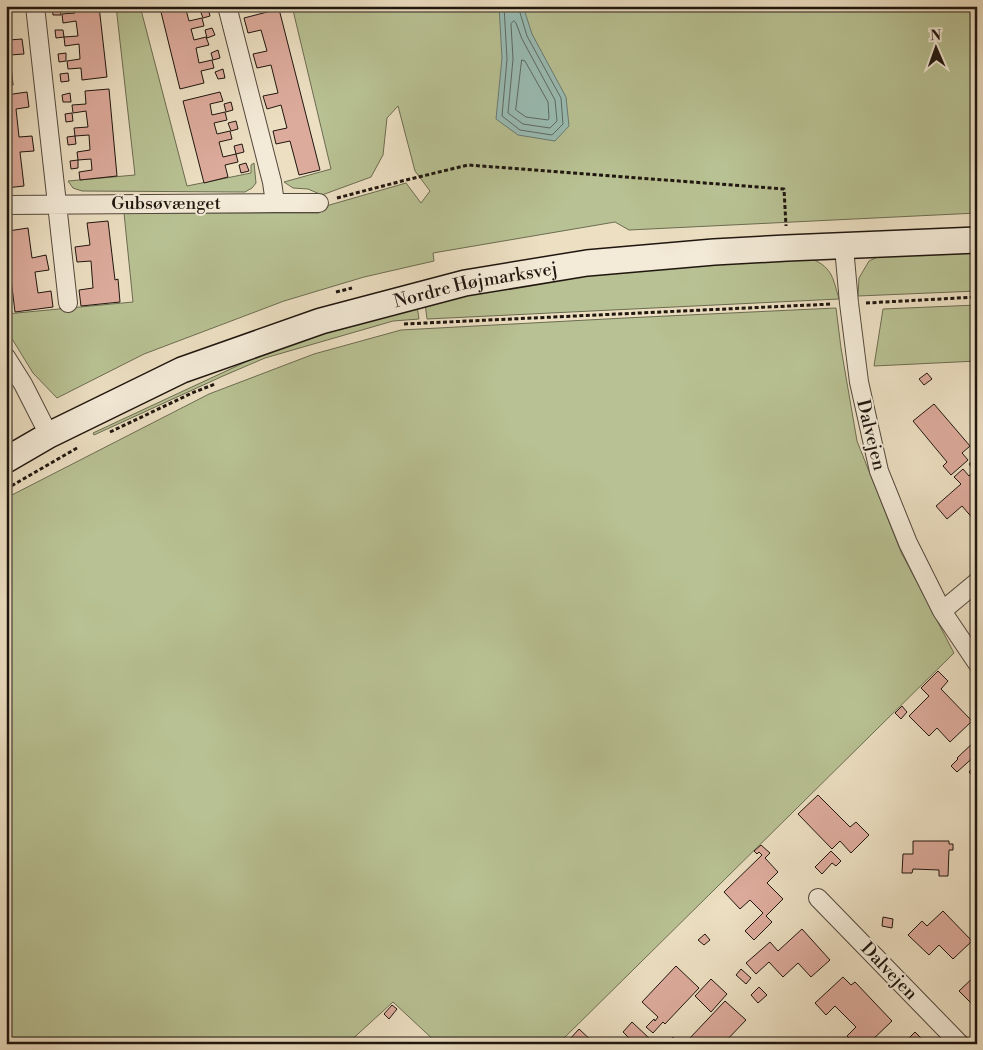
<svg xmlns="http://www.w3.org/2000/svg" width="983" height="1050" font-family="'Libre Bodoni',serif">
  <rect width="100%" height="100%" fill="#ecdfc2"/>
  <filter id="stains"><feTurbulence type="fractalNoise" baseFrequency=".004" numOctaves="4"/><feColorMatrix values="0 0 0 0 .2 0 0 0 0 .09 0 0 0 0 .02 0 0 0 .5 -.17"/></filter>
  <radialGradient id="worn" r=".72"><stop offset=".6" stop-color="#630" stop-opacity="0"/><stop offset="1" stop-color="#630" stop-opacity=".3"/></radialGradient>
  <path fill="#b8c193" stroke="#6c6c51" d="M116 6H140L187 186 251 173V165L254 163 256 183 252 188 245 192 82 191 73 188 68 181 135 175Z
    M292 6H977V213L629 230 615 222 433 253 434 261 364 277 284 301 144 354 57 398 33 373 6 329V314L133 302 124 213H319L326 206 406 183 421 203 430 191 415 171 398 106 387 118 383 155 371 177 322 195 308 189 293 188 284 182 331 169Z
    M977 249V291L858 296 859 278 869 261 886 253Z
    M812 259C833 268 833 279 839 299L427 319 425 303C510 284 597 271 683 265 726 262 769 261 812 259Z
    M977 305V361L874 366 883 309Z
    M417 306 419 319 393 321 265 358 223 376 94 435 93 433 267 352 303 338Z
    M836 308 841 348 857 441 901 552 954 653 558 1044H438L393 1002 347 1044H16L6 1035V498L209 394 314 354 401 330 625 318Z"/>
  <path fill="#99bcb4" stroke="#687a72" d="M499 6H523L532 34 566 97 569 126 555 141 518 135 496 119 502 58Z"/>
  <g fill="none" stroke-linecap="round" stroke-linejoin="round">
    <path stroke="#5c6962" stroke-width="1" d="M504 6 507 59 502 116 520 130 552 135 563 124 561 98 527 36 518 6
      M514 21 516 23 522 39 555 100 557 121 550 128 523 124 508 113 513 59 511 24Z
      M522 60 525 61 548 102 549 118 548 120 526 117 516 110Z"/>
  </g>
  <path fill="#ddab9c" stroke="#1f160f" d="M6 6H19V10L6 12Z
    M75 6H99L107 77 82 80 81 68 68 69 67 61 80 59 79 44 65 46 64 37 78 36 76 21 63 23 62 14 75 13Z
    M165 6H199L186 10 189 21 202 18 204 26 191 29 194 40 206 37 209 45 196 48 199 63 212 60 214 68 201 71 204 83 180 89 160 8Z
    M52 7H60L61 15H53Z
    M208 8 210 16 203 18 200 10Z
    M279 9 320 170 299 175 290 141 276 144 273 131 287 128 281 105 267 109 263 96 278 93 271 65 257 68 253 54 267 51 261 30 248 33 244 18Z
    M6 20 9 40 22 39 24 54 10 55 13 85 6 86Z
    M212 28 215 35 207 38 205 30Z
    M55 30H63L64 37 56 38Z
    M218 50 220 58 213 60 211 53Z
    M66 53V61L59 62 58 54Z
    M223 69 225 78 218 79 215 72Z
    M68 73 69 81 61 82 60 74Z
    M109 89 117 176 80 180 79 172 92 170 91 159 78 160 77 152 90 150 89 135 75 136 74 128 88 127 86 111 73 113 72 105 86 104 85 91Z
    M27 92 29 107 16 109 19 137 32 136 34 151 20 152 24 186 6 188V95Z
    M220 92 223 101 210 104 212 115 225 112 227 120 214 123 217 134 230 131 232 139 219 142 223 157 236 154 238 162 225 165 228 177 204 183 183 101Z
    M70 93 71 102H63L62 95Z
    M231 102 233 110 226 112 224 104Z
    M72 113 73 121 66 122 65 114Z
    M236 121 238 129 231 131 228 123Z
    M75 136 76 144 68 145 67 137Z
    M242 144 244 152 236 154 234 146Z
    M78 160V168L71 169 70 161Z
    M246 163 249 171 241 173 239 165Z
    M108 221 115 280 118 279 120 302 81 306 79 290 93 288 91 261 77 262 75 247 90 245 87 223Z
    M28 228 32 258 46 255 49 270 35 272 38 293 51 291 53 307 15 312 8 254H11L8 231Z
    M927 373 932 379 924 385 919 379Z
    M934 404 970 446 962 453 968 460 951 475 943 466 947 462 913 421Z
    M977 458V473L969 464Z
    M963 469 969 476 971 474 977 480V520L975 521 962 506 947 519 936 506 961 484 954 477Z
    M938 671 948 681 941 689 972 721 950 742 937 728 929 736 909 716 929 696 921 688Z
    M902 706 907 712 901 719 895 713Z
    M976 740 977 754 957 772 951 766 958 759 957 758Z
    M977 763V780L969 772Z
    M818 795 850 827 856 822 869 835 851 853 840 841 832 849 798 814Z
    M913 841H949V844H953V850H949L948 876H939V870L913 869 912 873H902L903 854H913Z
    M761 845 770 853 765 858 778 872 767 883 783 899 766 916 772 922 754 940 745 931 763 913 750 900 740 909 724 892 762 855 759 852 757 854 754 851Z
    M831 851 841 861 836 866 832 863 822 874 815 867Z
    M943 911 972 941 953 959 939 945 929 955 908 935 922 921 927 926Z
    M883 917 893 919 892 928 882 926Z
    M802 929 830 960 811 977 798 963 783 977 769 962 756 974 746 963 770 942 778 951Z
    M705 934 710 940 704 945 698 940Z
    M676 966 699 988 665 1024 663 1022 653 1033 646 1027 654 1019 655 1021 658 1017 642 1002Z
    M741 969 751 978 746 984 736 975Z
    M977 974V1009L959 991Z
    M843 977 851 985 855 982 892 1021 868 1044H855L847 1036 856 1027 835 1006 826 1015 815 1003Z
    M711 979 727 994 711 1012 695 996Z
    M759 987 767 995 758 1003 751 995Z
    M725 1001 746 1020 723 1044H694L689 1039Z
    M392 1005 397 1009 389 1019 384 1014Z
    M632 1022 650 1039 645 1044H635L623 1032Z
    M579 1029 595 1044H572L569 1040Z
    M915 1032 927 1044H903Z
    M673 1037 680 1044H666Z"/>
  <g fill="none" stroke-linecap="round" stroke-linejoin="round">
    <g stroke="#52483c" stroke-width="20">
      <path id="street" d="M35 6 68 303
        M275 203H319
        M6 205 275 203 272 182 227 6
        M844 247 849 303 859 382 879 471 908 543 942 611 977 663
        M6 357 23 384 49 435
        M942 611 977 582
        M818 898 960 1044"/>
    </g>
    <g stroke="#1f160f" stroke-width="28">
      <g id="secondary">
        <path id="s1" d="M6 460 49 435 182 370 321 321 465 283 587 263 714 252 787 248 977 240"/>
      </g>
    </g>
    <path stroke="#1f160f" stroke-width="3" stroke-dasharray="4 2.5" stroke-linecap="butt" d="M337 198 402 181 468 165 784 189 786 226
      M336 292 352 288
      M866 303 977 297
      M404 324 832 304
      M110 432 192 393 215 384
      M6 489 77 448"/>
    <use href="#street" stroke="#f3ead7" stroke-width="18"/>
    <use href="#secondary" stroke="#f3ead7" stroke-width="25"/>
  </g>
  <g text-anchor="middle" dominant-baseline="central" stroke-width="4" stroke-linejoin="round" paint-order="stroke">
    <g font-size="18" fill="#1f160f" stroke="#f3ead7">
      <text x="166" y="203">Gubsøvænget</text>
      <text stroke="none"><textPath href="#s1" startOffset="504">Nordre Højmarksvej</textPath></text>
      <text transform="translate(871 435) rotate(76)">Dalvejen</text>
      <text transform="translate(889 971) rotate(46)">Dalvejen</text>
    </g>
  </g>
  <rect width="983" height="1050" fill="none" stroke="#ecdfc2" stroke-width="25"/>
  <rect x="8" y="8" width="968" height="1035" fill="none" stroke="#1f160f" stroke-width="2.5"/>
  <rect x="12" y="12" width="958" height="1025" fill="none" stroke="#1f160f"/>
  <g transform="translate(936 48) rotate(358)" stroke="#f3ead7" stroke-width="4" paint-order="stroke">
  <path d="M0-4L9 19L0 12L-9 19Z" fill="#1f160f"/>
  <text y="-8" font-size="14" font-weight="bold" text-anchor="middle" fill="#1f160f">N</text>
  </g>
  <rect width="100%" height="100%" filter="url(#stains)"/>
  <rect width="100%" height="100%" fill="url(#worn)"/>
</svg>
